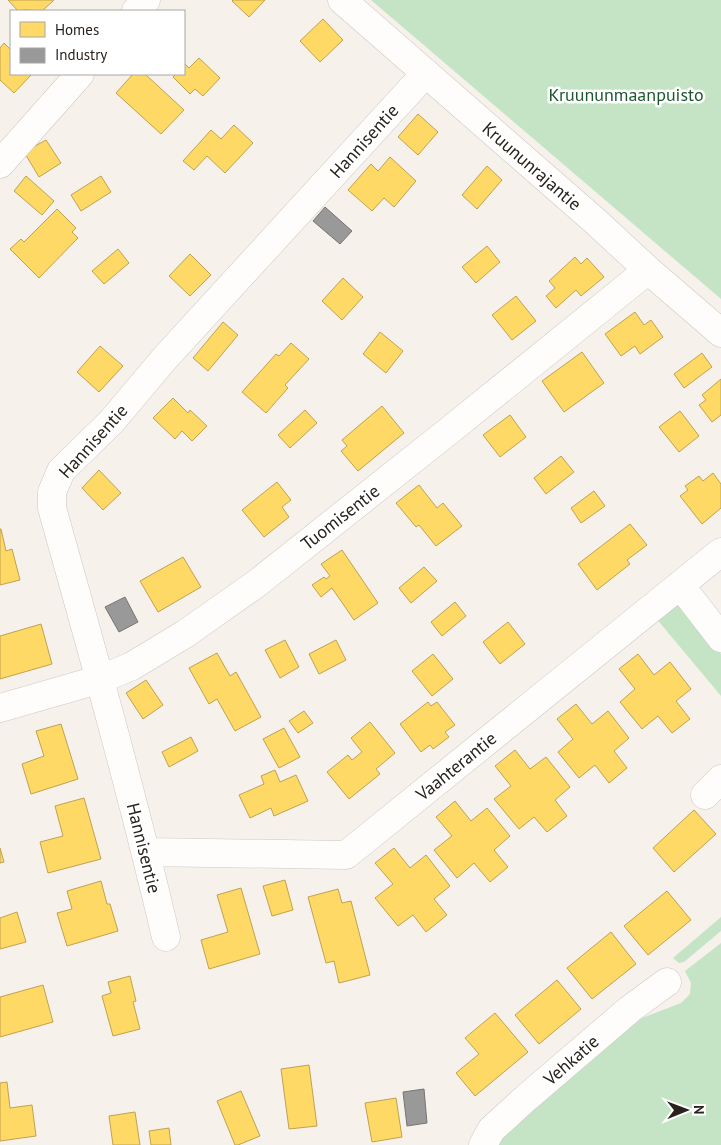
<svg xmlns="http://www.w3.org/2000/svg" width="721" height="1145" font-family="'PT Sans',sans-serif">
  <rect width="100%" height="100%" fill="#f7f1eb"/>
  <path fill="#c4e4c5" d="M371 0H721V299Z
    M677 599 721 654V696L655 617Z
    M721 917V931L684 962 679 963 673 958Z
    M721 943V1145H495L519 1118 637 1020 681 1003 690 994 691 983 685 971Z"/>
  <path fill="#ffd966" stroke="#bfa250" d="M8 0H54L42 11 25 10 18 11Z
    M233 0H265L249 17 232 1Z
    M323 19 343 40 320 62 300 41Z
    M4 43 11 50V74H32L14 93 0 80V48Z
    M199 58 220 78 203 96 195 89 190 94 173 77 176 74H184V65L185 64 189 68Z
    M133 74H145L184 110 161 134 116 93Z
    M418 114 438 132 418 155 398 137Z
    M234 125 253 143 225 173 207 156 194 170 183 161 211 130 221 139Z
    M46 140 61 163 39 177 24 152Z
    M390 157 416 181 394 207 384 198 372 211 348 190 371 164 378 171Z
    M487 166 502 180 477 209 462 195Z
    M26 176 54 201 42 215 14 191Z
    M101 176 111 192 81 211 71 195Z
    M57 209 76 228 72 232 78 238 39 278 10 249 21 239 24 242Z
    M487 246 500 262 476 283 462 267Z
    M118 249 129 263 104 284 92 271Z
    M190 254 211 275 190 296 169 276Z
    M575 257 581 264 587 258 604 277 581 296 576 290 556 308 546 296 555 288 549 281Z
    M343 278 363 297 342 320 322 301Z
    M516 296 536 321 512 340 492 315Z
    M635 312 644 325 651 320 663 337 640 354 635 346 621 356 605 334Z
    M223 322 238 335 208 371 193 358Z
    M380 332 403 351 386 373 363 354Z
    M291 343 309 359 285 385 288 388 266 413 242 392 276 354 279 356Z
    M100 346 123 366 99 392 77 372Z
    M582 352 604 383 564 412 542 381Z
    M702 353 712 367 684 388 674 374Z
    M721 379V415L712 422 699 405 706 400 702 395Z
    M173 398 188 413 190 410 207 426 192 441 182 431 175 439 153 418Z
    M382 406 404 433 358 471 341 451 347 446 342 440Z
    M305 410 317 423 290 448 278 435Z
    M680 411 699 436 679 452 659 427Z
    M510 415 526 437 500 457 483 435Z
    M561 456 574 472 546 494 534 478Z
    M99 470 121 493 103 510 82 488Z
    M713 473 721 484V508L702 524 680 496 688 490 685 486 699 476 703 481Z
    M277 482 291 500 282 507 289 517 264 537 242 510Z
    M419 485 437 508 443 503 462 526 436 546 419 525 416 527 396 503Z
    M594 491 605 506 581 523 571 508Z
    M630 524 647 545 627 560 630 564 597 590 578 564Z
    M0 529H1L6 551 12 549 20 580 0 585Z
    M342 550 378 603 354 620 332 588 321 597 312 585 324 577 326 579 330 576 321 564Z
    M183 557 201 587 158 612 140 581Z
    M424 567 437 581 411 603 399 588Z
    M455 602 466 616 442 636 431 622Z
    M508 622 525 644 500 664 483 642Z
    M41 624 52 664 0 679V636Z
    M285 640 299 667 280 678 265 650Z
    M336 640 346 660 319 674 309 654Z
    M217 653 230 676 236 672 261 717 235 731 217 699 209 704 189 668Z
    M433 654 453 679 432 696 412 671Z
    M638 654 654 675 670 662 691 689 676 701 690 719 672 733 658 716 642 729 620 702 635 689 619 669Z
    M146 680 163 705 143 719 126 693Z
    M428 702 431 706 437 702 455 725 445 732 449 737 433 749 430 745 421 752 400 724Z
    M576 704 592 724 608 711 629 738 614 751 627 768 609 783 595 765 579 778 558 752 573 739 557 719Z
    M304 711 313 723 298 733 289 721Z
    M370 722 395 753 376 769 380 774 349 799 327 772 348 755 352 760 362 752 351 738Z
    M61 724 78 779 31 794 22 764 44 756 36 731Z
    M284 728 300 757 279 768 263 739Z
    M191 737 198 751 169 767 162 752Z
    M515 750 530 769 546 757 570 787 555 800 567 816 547 832 534 817 519 829 494 799 511 786 495 766Z
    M275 770 280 782 296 775 308 801 274 816 271 808 250 818 239 795 264 784 261 776Z
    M84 798 101 859 48 873 40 842 63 836 55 806Z
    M455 801 471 821 487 808 510 836 494 850 508 867 490 882 474 863 457 878 434 850 452 836 436 817Z
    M694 810 716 834 674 872 653 848Z
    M0 848 4 862 0 863Z
    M394 848 410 868 426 855 450 886 434 899 447 915 426 932 413 915 398 926 375 898 393 884 375 863Z
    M285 880 293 910 272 916 263 886Z
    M101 881 107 904H110L118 931 67 946 57 913 72 909 67 891Z
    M241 888 260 954 209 969 201 940 228 932 217 895Z
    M338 889 342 903 351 901 370 975 339 983 334 961 326 963 308 897Z
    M667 891 691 920 648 955 624 926Z
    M17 912 26 942 0 949V918Z
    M611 932 636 964 592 999 567 968Z
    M130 976 136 1001 133 1002 140 1029 113 1036 102 996 111 993 108 982Z
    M557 980 581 1009 539 1044 515 1015Z
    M43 985 53 1022 0 1037V997Z
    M495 1013 528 1052 475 1096 456 1073 479 1054 465 1038Z
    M309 1065 317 1126 289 1129 281 1069Z
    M7 1082 10 1108 32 1105 36 1136 0 1141V1083Z
    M241 1091 260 1136 238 1145H235L217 1101Z
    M396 1098 402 1137 372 1142 365 1103Z
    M135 1112 140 1145H113L109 1116Z
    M169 1128 171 1145H151L149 1131Z"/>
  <path fill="#999" stroke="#777573" d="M325 207 352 231 340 244 313 221Z
    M125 597 138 622 119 632 105 607Z
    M424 1089 427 1123 407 1126 403 1092Z"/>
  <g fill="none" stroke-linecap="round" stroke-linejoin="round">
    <g stroke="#cec7c2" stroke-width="29">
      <path id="minor" d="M342 0 595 221 648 270 721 333
        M136 11 146 0
        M0 164 80 74
        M680 585 721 638
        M0 708 101 679 132 666 185 634 256 584 450 430 648 270
        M705 795 721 779
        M146 852 346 855 721 552
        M166 937C132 793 92 650 52 508V492L61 471 112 421 165 358 426 73
        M483 1145 491 1130 526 1098 630 1009 667 982"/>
    </g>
    <use href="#minor" stroke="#fefdfc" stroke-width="28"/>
  </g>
  <g text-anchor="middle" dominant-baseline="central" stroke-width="5" stroke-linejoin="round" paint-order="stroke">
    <g font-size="18" fill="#1c562d" stroke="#fff">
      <text x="626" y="94">Kruununmaanpuisto</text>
    </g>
    <g font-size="18" fill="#29211b" stroke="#fff">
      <text transform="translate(364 141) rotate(-48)">Hannisentie</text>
      <text transform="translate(532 166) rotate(41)">Kruununrajantie</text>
      <text transform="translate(93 441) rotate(-48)">Hannisentie</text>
      <text transform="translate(340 517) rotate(-38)">Tuomisentie</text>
      <text transform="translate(456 766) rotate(-39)">Vaahterantie</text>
      <text transform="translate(144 848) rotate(76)">Hannisentie</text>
      <text transform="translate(571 1060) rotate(-41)">Vehkatie</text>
    </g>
  </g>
  <rect x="10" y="10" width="175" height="65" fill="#ffffff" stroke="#a9a6a4"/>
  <rect x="20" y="22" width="25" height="15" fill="#ffd966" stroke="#a9a6a4"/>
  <text x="55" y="35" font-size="15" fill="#29211b">Homes</text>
  <rect x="20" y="48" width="25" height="15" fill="#999999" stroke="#a9a6a4"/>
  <text x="55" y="60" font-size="15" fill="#29211b">Industry</text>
  <g transform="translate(686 1110) rotate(89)" stroke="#ffffff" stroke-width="4" paint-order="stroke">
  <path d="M0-4L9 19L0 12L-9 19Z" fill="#29211b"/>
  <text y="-8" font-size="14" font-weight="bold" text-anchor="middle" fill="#29211b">N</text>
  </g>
</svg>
